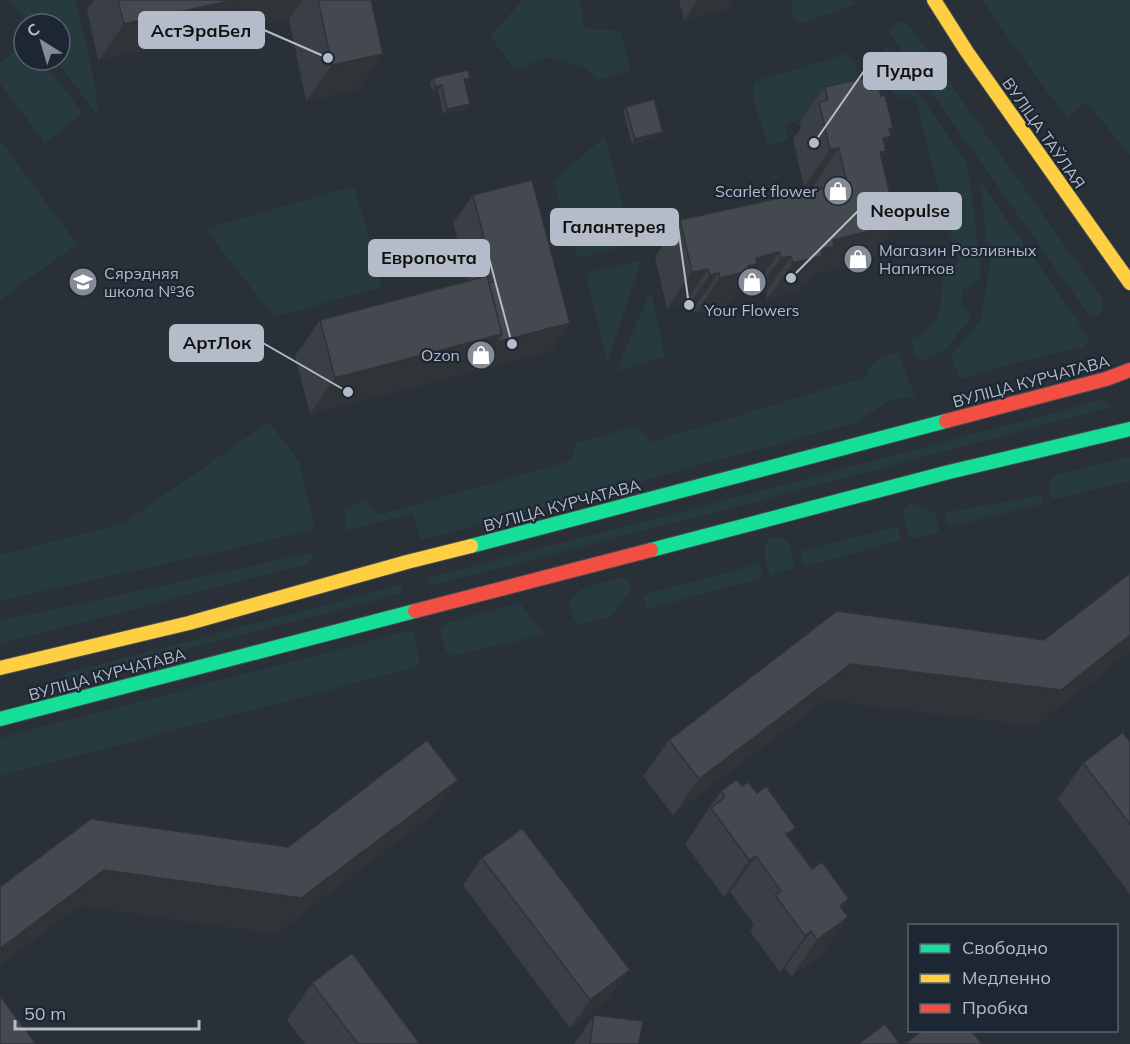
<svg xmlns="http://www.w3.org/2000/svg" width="1130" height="1044" font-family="Mulish,sans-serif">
  <rect width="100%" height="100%" fill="#2a3038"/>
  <path fill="#273a3e" d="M10 0H75L96 88 98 116 56 60H60V24H28Z
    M523 0H580L584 28 620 31 631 70 598 80 582 66 548 57 515 70 490 36Z
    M795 0H853L856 4 800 24 791 15 792 1Z
    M982 0H1130V155L1086 102 1068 118 1042 85Z
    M898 21 909 25 1101 297 1104 311 1095 317 1088 314 888 31 892 26Z
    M24 44V60H41L83 113 45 143 0 84V63Z
    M887 47 967 163 981 268 980 280C968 280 957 294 963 305 965 311 969 312 971 318L945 350 921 361 916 357 910 339C914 337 920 336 924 333 942 321 942 296 942 277L958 263 915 97H897L893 92 884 50Z
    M846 54 854 62 865 104 796 121 786 125 788 140 768 145 753 98 754 82Z
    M605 136 633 244 578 258 553 182Z
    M0 140 77 244 0 300Z
    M980 181 1089 337 1085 347 1038 357 960 379 951 356 980 321 990 268Z
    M354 186 382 287 274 317 205 229Z
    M641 260 607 363 586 273Z
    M651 290 665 357 616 371Z
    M898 352 915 396 889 401 852 424 421 540 413 513 346 531 344 508 365 500 376 513 381 514 571 461 576 443 637 426 651 442 866 377 871 364 884 356Z
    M1105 399 1111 407 710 514 428 586 426 578 707 505Z
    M269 422 299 461 315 530 0 601V555L124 523Z
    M1130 457V481L1053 499C1047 490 1049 484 1055 475Z
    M1042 495 1044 503 948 527 944 513Z
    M911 503 936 513 939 528 938 532 911 539 908 535 903 510 907 505Z
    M898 526 901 540 804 567 800 552Z
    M776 537 784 538 789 546 795 566 793 569 770 575C766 562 760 550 769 538Z
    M315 552 310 561 306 564 0 644V621Z
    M759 564 763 578 646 609 643 595Z
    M619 578 628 580 631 590 611 617 579 625C550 592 596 584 619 578Z
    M401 585 403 593 64 681 63 674Z
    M520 603 544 634 455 656 446 652 440 629 446 623Z
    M413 630 420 662 413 668 0 776V738Z"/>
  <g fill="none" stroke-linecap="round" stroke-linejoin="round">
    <g stroke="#484c53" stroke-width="16">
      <path id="fast" d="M471 546 946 421
        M651 550 949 472 1130 429
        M0 719 415 611"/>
    </g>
    <g stroke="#484c53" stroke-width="16">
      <path id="slow" d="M934 0 967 52 1130 283
        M0 668 189 623 407 562 471 546"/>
    </g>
    <g stroke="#484c53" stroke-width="16">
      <path id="jam" d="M946 421 1106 379 1130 370
        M415 611 651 550"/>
    </g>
    <use href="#fast" stroke="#16e098" stroke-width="14"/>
    <use href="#slow" stroke="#ffcf43" stroke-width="14"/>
    <use href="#jam" stroke="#f24e42" stroke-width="14"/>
  </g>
  <path fill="#3a3f45" d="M94 0H371L383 54 357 90 306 101 289 19 98 60 87 10Z
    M679 0H733L726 10 684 20Z
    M433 78H470L465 84 470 104 466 109 443 114 438 90 432 91 430 83Z
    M825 87 871 90 890 132 881 157 872 260 814 274 809 282 803 283 797 292 767 299 766 292 755 294 754 288 737 292 732 300 729 301 724 307 695 314 693 309 684 311 683 305 667 309 655 257 680 220 815 190 814 185 804 186 793 139 801 128 799 123Z
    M626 107 659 137 632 144 623 112Z
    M473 195 570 323 551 351 310 414 295 356 320 320 469 281 453 223Z
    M837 611 1036 726 825 700 673 815 643 776 669 740Z
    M1130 742V894L1058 799 1083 763Z
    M742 786 789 837 842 909 823 954 792 976 785 968 780 972 750 931 754 925 730 892 724 897 685 844 696 828V827L721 791Z
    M482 858 610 998 570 1028 463 885Z
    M312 983 420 1044H305L287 1020Z
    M594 1015 639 1044H574Z"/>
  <path fill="#303338" d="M234 0H302L289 19 98 60 124 24Z
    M698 0H733L726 10 684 20Z
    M383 54 357 90 306 101 332 65Z
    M470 78 466 83 460 85 464 79Z
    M442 85 438 90 432 91 435 86Z
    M470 104 466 109 443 114 447 109Z
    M893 128 886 137 891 136 880 152 886 151 860 187 857 174 889 129Z
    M663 132 659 137 632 144 635 139Z
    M839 148 814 185 804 186 830 150Z
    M897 224 872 260 814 274 809 282 803 283 797 292 767 299 793 263 821 249 833 240Z
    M779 252 754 288 737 292 732 300 729 301 724 307 695 314 720 278 748 266 756 258Z
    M791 256 766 292 755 294 781 258Z
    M708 269 683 305 667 309 692 272Z
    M719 273 693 309 684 311 710 275Z
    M570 323 551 351 310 414 335 378 502 334Z
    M1130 635V652L1036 726 825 700 673 815 699 779 851 664Z
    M458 780 432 816 276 934 79 906 0 966V949L104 870 301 898Z
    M796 828 770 864 786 834Z
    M756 856 730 892 724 897 749 860Z
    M849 899 824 935 848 917 823 954 792 976 840 906Z
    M811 931 785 968 780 972 805 936Z
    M630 970 610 998 570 1028 590 1000Z"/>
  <path fill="#444950" stroke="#303338" stroke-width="1.5" d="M118 0H234L124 24Z
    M318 0H371L383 54 332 65Z
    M468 70 470 78 464 79 470 104 447 109 442 85 435 86 433 78Z
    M868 77 871 90 879 88 881 96 885 95 893 128 889 129 891 136 883 138 886 151 880 152 897 224 833 240 834 246 821 249 822 256 793 263 791 256 781 258 779 252 756 258 757 264 748 266 750 271 720 278 719 273 710 275 708 269 692 272 680 220 847 183 839 148 830 150 819 102 828 100 825 87Z
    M654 99 663 132 635 139 626 107Z
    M532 180 570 323 496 342 502 334 489 283 495 281 473 195Z
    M487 276 502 334 335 378 320 320Z
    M1130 573V635L1061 690 851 664 699 779 669 740 837 611 1044 640Z
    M1123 732 1130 742V824L1083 763Z
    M427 740 458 780 301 898 104 870 0 949V887L91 819 288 847Z
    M737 779 742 786 748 782 757 793 766 786 796 828 786 834 812 869 822 862 849 899 840 906 848 917 817 940 811 931 805 936 775 895 781 891 756 856 749 860 711 808 725 797 721 791Z
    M522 828 630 970 590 1000 482 858Z
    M352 953 420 1044H358L312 983Z
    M0 996 36 1044H0Z
    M594 1015 643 1021 639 1044H590Z
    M885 1024 900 1044H858Z
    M923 1030H971L982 1044H905Z"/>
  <defs>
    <g id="shop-disc" transform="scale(1.5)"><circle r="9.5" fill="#848b96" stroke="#1d2633"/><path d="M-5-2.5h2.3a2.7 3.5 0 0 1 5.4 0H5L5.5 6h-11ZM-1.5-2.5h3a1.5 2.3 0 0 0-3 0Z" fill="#fff"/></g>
    <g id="school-disc" transform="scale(1.5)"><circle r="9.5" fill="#848b96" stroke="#1d2633"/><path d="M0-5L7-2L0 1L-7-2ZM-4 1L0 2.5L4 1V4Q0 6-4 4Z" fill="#fff"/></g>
  </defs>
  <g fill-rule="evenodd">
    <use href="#shop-disc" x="838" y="191"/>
    <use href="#shop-disc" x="858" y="259"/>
    <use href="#school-disc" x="83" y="282"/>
    <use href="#shop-disc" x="752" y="282"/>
    <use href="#shop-disc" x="481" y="355"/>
  </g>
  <g text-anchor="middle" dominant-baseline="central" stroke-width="4.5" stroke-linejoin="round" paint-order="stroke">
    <g font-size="16" fill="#b4bcc9" stroke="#1d2633">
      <text transform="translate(1044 133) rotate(55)">ВУЛІЦА ТАЎЛАЯ</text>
      <text transform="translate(1031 381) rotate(-15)">ВУЛІЦА КУРЧАТАВА</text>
      <text transform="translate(562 505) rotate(-15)">ВУЛІЦА КУРЧАТАВА</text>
      <text transform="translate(107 674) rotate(-15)">ВУЛІЦА КУРЧАТАВА</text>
    </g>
    <g font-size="16" fill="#b4bcc9" stroke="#1d2633" text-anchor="end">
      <text x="817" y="191">Scarlet flower</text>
      <text x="879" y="250" text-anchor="start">Магазин Розливных<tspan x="879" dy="18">Напитков</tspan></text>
      <text x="104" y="273" text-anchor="start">Сярэдняя<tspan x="104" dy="18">школа №36</tspan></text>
      <text x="752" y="310" text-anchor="middle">Your Flowers</text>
      <text x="460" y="355">Ozon</text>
    </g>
  </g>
  <path fill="none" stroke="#b4bcc9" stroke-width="2" d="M328 58L264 30M814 143L864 71M791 278L858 211M689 305L678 227M512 344L489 258M348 392L263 343"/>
  <g fill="#b4bcc9" stroke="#1d2633" stroke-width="2">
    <circle cx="328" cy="58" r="6"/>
    <circle cx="814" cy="143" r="6"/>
    <circle cx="791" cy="278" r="6"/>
    <circle cx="689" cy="305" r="6"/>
    <circle cx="512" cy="344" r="6"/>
    <circle cx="348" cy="392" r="6"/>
  </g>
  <g fill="#b4bcc9" stroke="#b4bcc9" stroke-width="2">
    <rect x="139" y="12" width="125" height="36" rx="6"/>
    <rect x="864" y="53" width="82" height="36" rx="6"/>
    <rect x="858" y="193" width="103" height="36" rx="6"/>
    <rect x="551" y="209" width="127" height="36" rx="6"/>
    <rect x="369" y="240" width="120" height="36" rx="6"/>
    <rect x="170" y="325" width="93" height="36" rx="6"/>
  </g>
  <g font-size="18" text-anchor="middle" font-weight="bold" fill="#111">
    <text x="201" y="37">АстЭраБел</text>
    <text x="905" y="77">Пудра</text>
    <text x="910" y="217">Neopulse</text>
    <text x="614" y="233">Галантерея</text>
    <text x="429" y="264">Европочта</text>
    <text x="217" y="349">АртЛок</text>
  </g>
  <rect x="908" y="924" width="210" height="108" fill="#1d2633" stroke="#59626f" stroke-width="1.5"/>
  <rect x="920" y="944" width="30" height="9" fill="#16e098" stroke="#59626f" stroke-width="1.5"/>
  <text x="962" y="954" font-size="18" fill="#b4bcc9">Свободно</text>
  <rect x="920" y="974" width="30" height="9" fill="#ffcf43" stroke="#59626f" stroke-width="1.5"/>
  <text x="962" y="984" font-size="18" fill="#b4bcc9">Медленно</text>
  <rect x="920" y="1004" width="30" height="9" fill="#f24e42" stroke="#59626f" stroke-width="1.5"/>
  <text x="962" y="1014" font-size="18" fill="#b4bcc9">Пробка</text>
  <g transform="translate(42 42) rotate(323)"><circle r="28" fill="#1d2633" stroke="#59626f" stroke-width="1.5"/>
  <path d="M0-4.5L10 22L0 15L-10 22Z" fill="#848b96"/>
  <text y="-9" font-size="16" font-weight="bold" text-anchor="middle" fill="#b4bcc9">С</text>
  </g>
  <path d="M15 1020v9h184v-9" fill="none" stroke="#b4bcc9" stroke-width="3"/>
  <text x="24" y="1020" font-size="18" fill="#b4bcc9" stroke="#1d2633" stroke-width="4.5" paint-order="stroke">50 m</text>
</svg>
